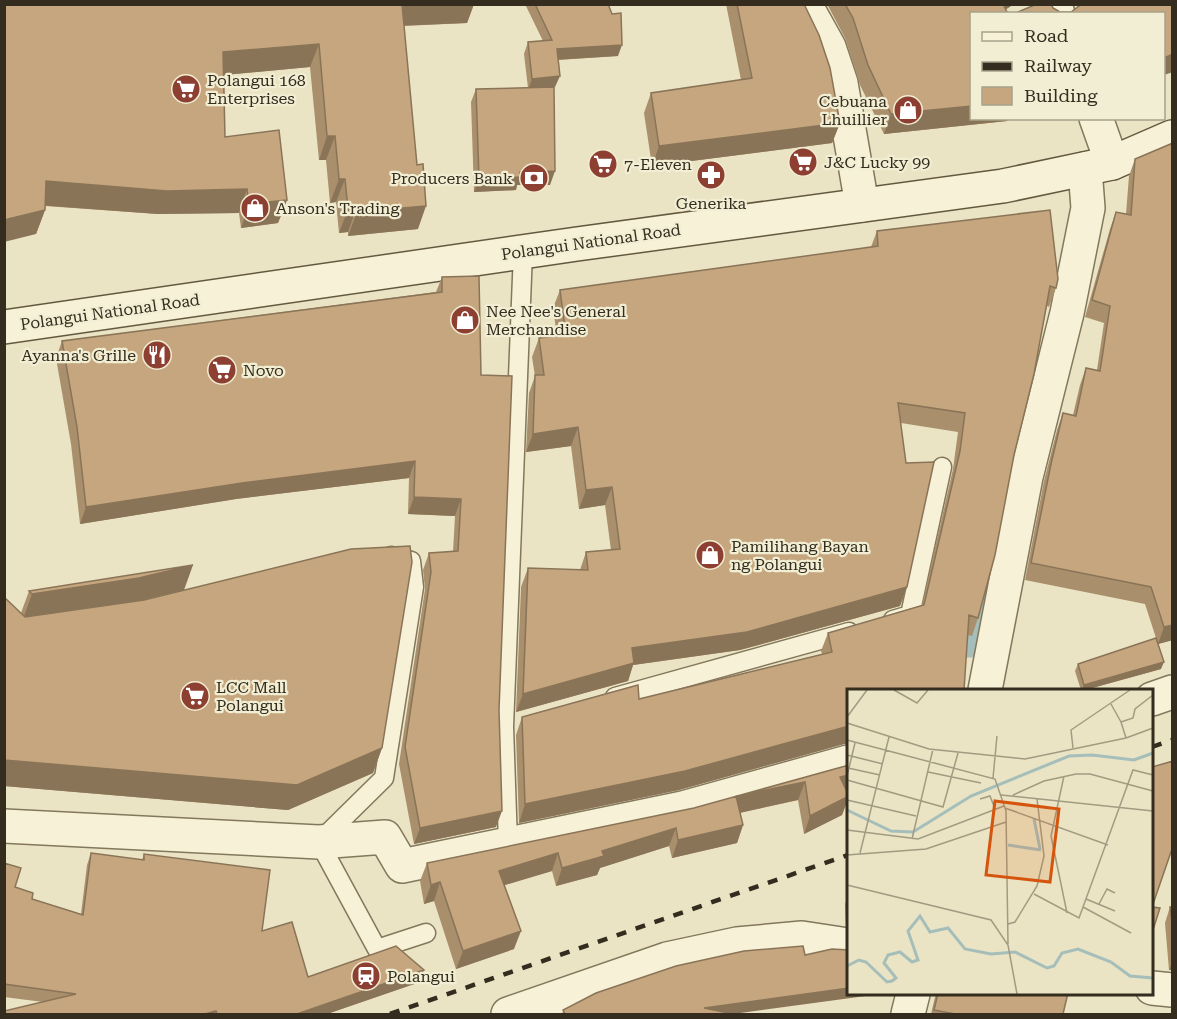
<svg xmlns="http://www.w3.org/2000/svg" width="1177" height="1019" font-family="'Roboto Serif',serif">
  <rect width="100%" height="100%" fill="#eae4c4"/>
  <g fill="none" stroke-linecap="round" stroke-linejoin="round">
    <path stroke="#a6beba" stroke-width="34" d="M871 690 890 657 911 642 988 640 995 605"/>
    <g stroke="#83775c" stroke-width="21">
      <path id="lane" d="M391 556 411 561 414 587 384 778 319 842 377 949 426 933
        M893 620 910 615 942 467
        M615 697 849 632
        M508 843 504 727 523 252"/>
    </g>
    <g stroke="#83775c" stroke-width="36">
      <path id="street" d="M805 4 829 47 841 83 862 205
        M1055 4 1058 14
        M1096 118 1112 163
        M985 690 1026 477 1067 313 1088 208 1085 169
        M1152 699 1172 692
        M4 826 319 842 385 837 402 866 683 808 848 762
        M1152 988 1172 990
        M508 1014 667 959 737 944 802 938 848 945
        M908 1014 913 994"/>
    </g>
    <g stroke="#655840" stroke-width="36">
      <path id="secondary" d="M4 327 577 244 1003 186 1112 163 1172 137"/>
    </g>
    <use href="#lane" stroke="#f6f1d7" stroke-width="18"/>
    <use href="#street" stroke="#f6f1d7" stroke-width="33"/>
    <use href="#secondary" stroke="#f6f1d7" stroke-width="33"/>
    <path stroke="#342d1f" stroke-width="4.5" stroke-dasharray="10 10" stroke-linecap="butt" d="M1152 747 1172 740
      M390 1014 848 855"/>
  </g>
  <path fill="#a98f6c" d="M8 4H474L467 23 404 26 418 229 348 236V232L339 233 336 202 330 203 326 160H319L310 67 224 75 225 137 287 200 278 223 241 228 239 213 158 214 45 206V210L36 234Z
    M525 4H608L618 56 558 60 555 87H554L550 185H517L516 190 474 192 471 102 476 89 528 88 524 54 528 42 543 41Z
    M726 4H804L840 123 832 143 652 166 644 113 651 93 741 80Z
    M827 4H1014L1006 9 972 118H1008L1007 121 884 134 860 85 845 38Z
    M1173 143V640L1158 644 1161 669 1085 690H1081L1075 671 1078 664 1156 638 1145 604 1025 580 1044 481 1057 430 1063 413 1073 415 1080 385 1086 368 1097 370 1104 323 1085 317 1110 229 1116 212 1126 214 1129 176 1135 159Z
    M877 231 1056 288 1049 307 1047 306 978 618 972 636 968 635 849 690 844 744 679 790 519 823 516 735 522 717 639 699 822 654 821 651 828 633 922 605 953 469 958 432 901 423 907 587 900 606 740 650 633 665 628 681 516 712 521 587 528 568 580 570 586 552 611 550 605 505 579 509 571 446 526 452 529 393 535 376 532 357 539 338 557 336 553 308 560 290 871 247Z
    M442 277 481 375 499 710 496 827 414 844 399 764 425 589 423 570 429 553 453 552 455 516 408 514 409 478 236 499 80 524 71 444 56 358 62 341 436 292Z
    M184 590 136 601 382 748 373 773 288 810 4 786 21 613 29 591Z
    M849 765 847 792 849 797 842 815 804 834 798 800 740 813 743 825 737 843 672 858 669 846 600 868 597 875 556 886 552 871 504 885 514 949 456 969 434 901 424 904 420 881 427 863 694 808Z
    M91 853 142 860 144 854 262 931 308 977 424 970 420 982 327 1014H4L43 1002 4 997V863L15 887 32 899 81 914 87 865Z
    M849 893V927L846 926 845 904Z
    M1170 907H1173V970H1169L1165 923Z
    M936 993H1068L1063 1014H931Z"/>
  <path fill="#8a7458" d="M401 4H474L467 23 393 26Z
    M997 4H1014L999 14Z
    M319 44 310 67 214 76 223 52Z
    M622 45 618 56 553 60 557 49Z
    M1173 54V72L1164 75V58Z
    M560 76 555 87 528 90 532 79Z
    M972 106V118H1008L1007 121 884 134 891 114Z
    M840 123 832 143 652 166 659 146Z
    M327 136H335L326 160H319Z
    M555 171 550 185H517L516 190 474 192 479 178 520 172Z
    M339 179H345L336 202 330 203Z
    M46 181 247 189 239 213 158 214 37 205Z
    M287 200 278 223 241 228 249 204Z
    M426 206 418 229 348 236 357 212Z
    M348 209H356L348 232 339 233Z
    M45 210 36 234 4 242V220Z
    M578 427 571 446 526 452 533 434Z
    M415 461 409 478 236 499 80 524 86 507 242 483Z
    M612 487 605 505 579 509 586 490Z
    M414 497 461 499 455 516 408 514Z
    M193 565 184 590 130 603 23 619 32 594Z
    M907 587 900 606 740 650 633 665 628 681 516 712 523 694 632 648Z
    M1173 625V640L1158 644 1164 627Z
    M1164 662 1161 669 1085 690H1082L1084 685Z
    M849 726V744H844L679 790 519 823 525 804Z
    M382 748 373 773 288 810 4 786V760Z
    M849 775V792L833 795 840 777Z
    M805 782 798 800 729 815 736 796Z
    M849 796 842 815 804 834 810 816Z
    M502 811 496 827 414 844 420 828Z
    M743 825 737 843 672 858 678 840Z
    M676 828 669 846 600 868 597 875 556 886 562 868 602 851Z
    M558 853 552 871 492 889 499 871Z
    M440 882 434 901 424 904 431 885Z
    M521 931 514 949 456 969 463 951Z
    M1173 961V970H1169Z
    M424 970 420 982 327 1014H297Z
    M849 988V993H873V995L733 1014 704 1008Z
    M216 1011 214 1014H205Z"/>
  <path fill="#c5a67e" stroke="#8a7458" stroke-width="1.5" d="M8 4H402L417 165 423 164 426 206 357 212 356 209H348L345 179H339L335 136H327L319 44 223 52 225 137 279 130 287 200 249 204 247 189 167 191 46 181 45 210 4 220V5Z
    M535 4H608L612 14 621 13 622 45 557 49 560 76 532 79 528 42 552 40Z
    M737 4H804L819 35 830 68 840 123 659 146 651 93 752 78Z
    M845 4H1003L1008 14H972V106L891 114 868 65 853 18Z
    M1037 4H1051L1053 8 1060 12H1071L1079 6 1080 4H1173V54L1164 58V14H1013Z
    M554 87 555 171 520 172 521 177 479 178 476 89Z
    M1173 143V625L1164 627 1151 587 1031 563 1051 464 1063 413 1076 416 1086 368 1100 371 1110 306 1092 300 1116 212 1131 215 1135 159Z
    M1050 210 1058 279 1056 288 1050 286 1034 374 1014 455 995 555 978 618 969 615 964 690H849V726L685 771 525 804 522 717 638 685 639 699 832 652 828 633 924 605 960 451 965 413 898 403 906 463 934 462 907 587 747 632 632 648 634 663 523 694 528 568 588 570 586 552 620 549 612 487 586 490 578 427 533 434 535 375H544L539 338 566 335 560 290 878 246 877 231Z
    M479 276 481 375 512 376 499 710 502 811 420 828 405 747 431 572 429 553 458 551 461 499 414 497 415 461 242 483 86 507 77 427 62 341 442 292V277Z
    M410 546 412 562 382 748 297 785 4 760V597L25 617 144 600 351 549Z
    M193 565 139 578 32 594 29 591Z
    M1156 638 1164 662 1084 685 1078 664Z
    M1173 761V846L1152 907 1160 908 1152 933V767Z
    M849 765V775L840 777 849 796 810 816 805 782 736 796 743 825 678 840 676 828 602 851 604 856 562 868 558 853 499 871 521 931 463 951 440 882 431 885 427 863 694 808Z
    M91 853 144 860V854L270 870 262 931 292 922 308 977 396 946 424 970 297 1014H217L216 1011 205 1014H4V1011L76 994 4 984V863L21 868 15 887 33 893 32 899 83 915Z
    M1170 907H1173V930Z
    M803 946 805 955 832 949 849 950V988L704 1008 733 1014H565L563 1010 596 993 676 966 744 951Z
    M938 993H1068L1063 1014H955L934 1010Z"/>
  <defs>
    <g id="supermarket-disc" transform="scale(1.5)"><circle r="9.5" fill="#8d3f32" stroke="#f2eed3"/><path d="M-6-5.5h2.5l.6 2H6L4.5 2H-2.5L-4.4-4H-6ZM-1.5 3.2a1.3 1.3 0 1 0 .1 0ZM3 3.2a1.3 1.3 0 1 0 .1 0Z" fill="#fff"/></g>
    <g id="shop-disc" transform="scale(1.5)"><circle r="9.5" fill="#8d3f32" stroke="#f2eed3"/><path d="M-5-2.5h2.3a2.7 3.5 0 0 1 5.4 0H5L5.5 6h-11ZM-1.5-2.5h3a1.5 2.3 0 0 0-3 0Z" fill="#fff"/></g>
    <g id="pharmacy-disc" transform="scale(1.5)"><circle r="9.5" fill="#8d3f32" stroke="#f2eed3"/><path d="M-2-6h4v4h4v4h-4v4h-4v-4h-4v-4h4Z" fill="#fff"/></g>
    <g id="bank-disc" transform="scale(1.5)"><circle r="9.5" fill="#8d3f32" stroke="#f2eed3"/><path d="M-6-4H6V4H-6ZM0-2.3a2.3 2.3 0 1 0 0 4.6a2.3 2.3 0 1 0 0-4.6Z" fill="#fff"/></g>
    <g id="restaurant-disc" transform="scale(1.5)"><circle r="9.5" fill="#8d3f32" stroke="#f2eed3"/><path d="M-5-6h1v4h1v-4h1v4h1v-4h1v5L-1.5 .5V6h-2V.5L-5-1ZM5-6V6H3V1.5H1.5Q1.5-4 5-6Z" fill="#fff"/></g>
    <g id="station-disc" transform="scale(1.5)"><circle r="9.5" fill="#8d3f32" stroke="#f2eed3"/><path d="M-3-6H3Q5-6 5-4V2Q5 4 3 4L4.5 6H3L1.5 4h-3L-3 6H-4.5L-3 4Q-5 4-5 2V-4Q-5-6-3-6ZM-3.5-4v3h7v-3ZM-3.5 1v1.5H-2V1ZM2 1v1.5H3.5V1Z" fill="#fff"/></g>
  </defs>
  <g fill-rule="evenodd">
    <use href="#supermarket-disc" x="186" y="89"/>
    <use href="#shop-disc" x="908" y="110"/>
    <use href="#supermarket-disc" x="803" y="162"/>
    <use href="#supermarket-disc" x="603" y="164"/>
    <use href="#pharmacy-disc" x="711" y="175"/>
    <use href="#bank-disc" x="534" y="178"/>
    <use href="#shop-disc" x="255" y="208"/>
    <use href="#shop-disc" x="465" y="320"/>
    <use href="#restaurant-disc" x="157" y="355"/>
    <use href="#supermarket-disc" x="222" y="370"/>
    <use href="#shop-disc" x="710" y="555"/>
    <use href="#supermarket-disc" x="195" y="696"/>
    <use href="#station-disc" x="366" y="976"/>
  </g>
  <g text-anchor="middle" dominant-baseline="central" stroke-width="4.5" stroke-linejoin="round" paint-order="stroke">
    <g font-size="16" fill="#342d1f" stroke="#f2eed3" text-anchor="start">
      <text x="207" y="80">Polangui 168<tspan x="207" dy="18">Enterprises</tspan></text>
      <text x="887" y="101" text-anchor="end">Cebuana<tspan x="887" dy="18">Lhuillier</tspan></text>
      <text x="824" y="162">J&amp;C Lucky 99</text>
      <text x="624" y="164">7-Eleven</text>
      <text x="513" y="178" text-anchor="end">Producers Bank</text>
      <text x="711" y="203" text-anchor="middle">Generika</text>
      <text x="276" y="208">Anson's Trading</text>
      <text x="486" y="311">Nee Nee's General<tspan x="486" dy="18">Merchandise</tspan></text>
      <text x="136" y="355" text-anchor="end">Ayanna's Grille</text>
      <text x="243" y="370">Novo</text>
      <text x="731" y="546">Pamilihang Bayan<tspan x="731" dy="18">ng Polangui</tspan></text>
      <text x="216" y="687">LCC Mall<tspan x="216" dy="18">Polangui</tspan></text>
      <text x="387" y="976">Polangui</text>
    </g>
    <g font-size="16" fill="#342d1f" stroke="#f2eed3">
      <text transform="translate(591 242) rotate(-8)">Polangui National Road</text>
      <text transform="translate(110 312) rotate(-8)">Polangui National Road</text>
    </g>
  </g>
  <g transform="translate(847 689)">
    <rect width="306" height="306" fill="#eae4c4"/>
    <path fill="none" stroke="#a6beba" stroke-width="3" d="M0 121 44 142 66 143 124 107 222 67 245 66 287 71 306 64M187 130 193 160M161 156 194 161M0 277 12 271 19 273 40 293 45 292 49 289 37 274 41 266 53 263 65 273 71 271 61 242 73 227 83 243 101 239 118 260 144 265 168 263 200 279 207 277 215 264 231 260 264 273 283 287 306 289"/>
    <path fill="none" stroke="#a19b82" stroke-width="1.5" d="M47 1 70 14 81 1M264 15 274 33M0 28 20 1M0 34 82 60 178 70 279 49 306 39M279 49 274 33 286 29 288 20 306 6M0 51 148 90 159 122 161 255M226 59 224 41 283 1M0 66 36 75M1 79 33 86M81 83 134 94M0 87 8 54M217 87 204 147 220 224M146 89 150 47M0 91 96 118 111 64M154 106 306 122M166 106 197 92 229 85H243L306 102M133 110 143 107 148 120M0 111 69 127M158 119 261 156M0 141 71 150 157 117M65 150 86 60M13 164 42 48M0 166 79 160 159 133M0 196 144 231 161 256 170 305M187 205 232 229 286 81 306 86M239 210 268 222M252 215 260 200 268 204M236 218 284 244M161 235 168 233 190 197 197 167 190 110"/>
    <path fill="#d6550e" fill-opacity="0.15" stroke="#d6550e" stroke-width="3" d="M148 112 212 120 203 193 139 186Z"/>
    <rect width="306" height="306" fill="none" stroke="#342d1f" stroke-width="3"/>
  </g>
  <rect width="1177" height="1019" fill="none" stroke="#342d1f" stroke-width="12"/>
  <rect x="970" y="12" width="195" height="108" fill="#f2eed3" stroke="#a6a18b" stroke-width="1.5"/>
  <rect x="982" y="32" width="30" height="9" fill="#f6f1d7" stroke="#a6a18b" stroke-width="1.5"/>
  <text x="1024" y="42" font-size="18" fill="#342d1f">Road</text>
  <rect x="982" y="62" width="30" height="9" fill="#342d1f" stroke="#a6a18b" stroke-width="1.5"/>
  <text x="1024" y="72" font-size="18" fill="#342d1f">Railway</text>
  <rect x="982" y="87" width="30" height="18" fill="#c5a67e" stroke="#a6a18b" stroke-width="1.5"/>
  <text x="1024" y="102" font-size="18" fill="#342d1f">Building</text>
</svg>
